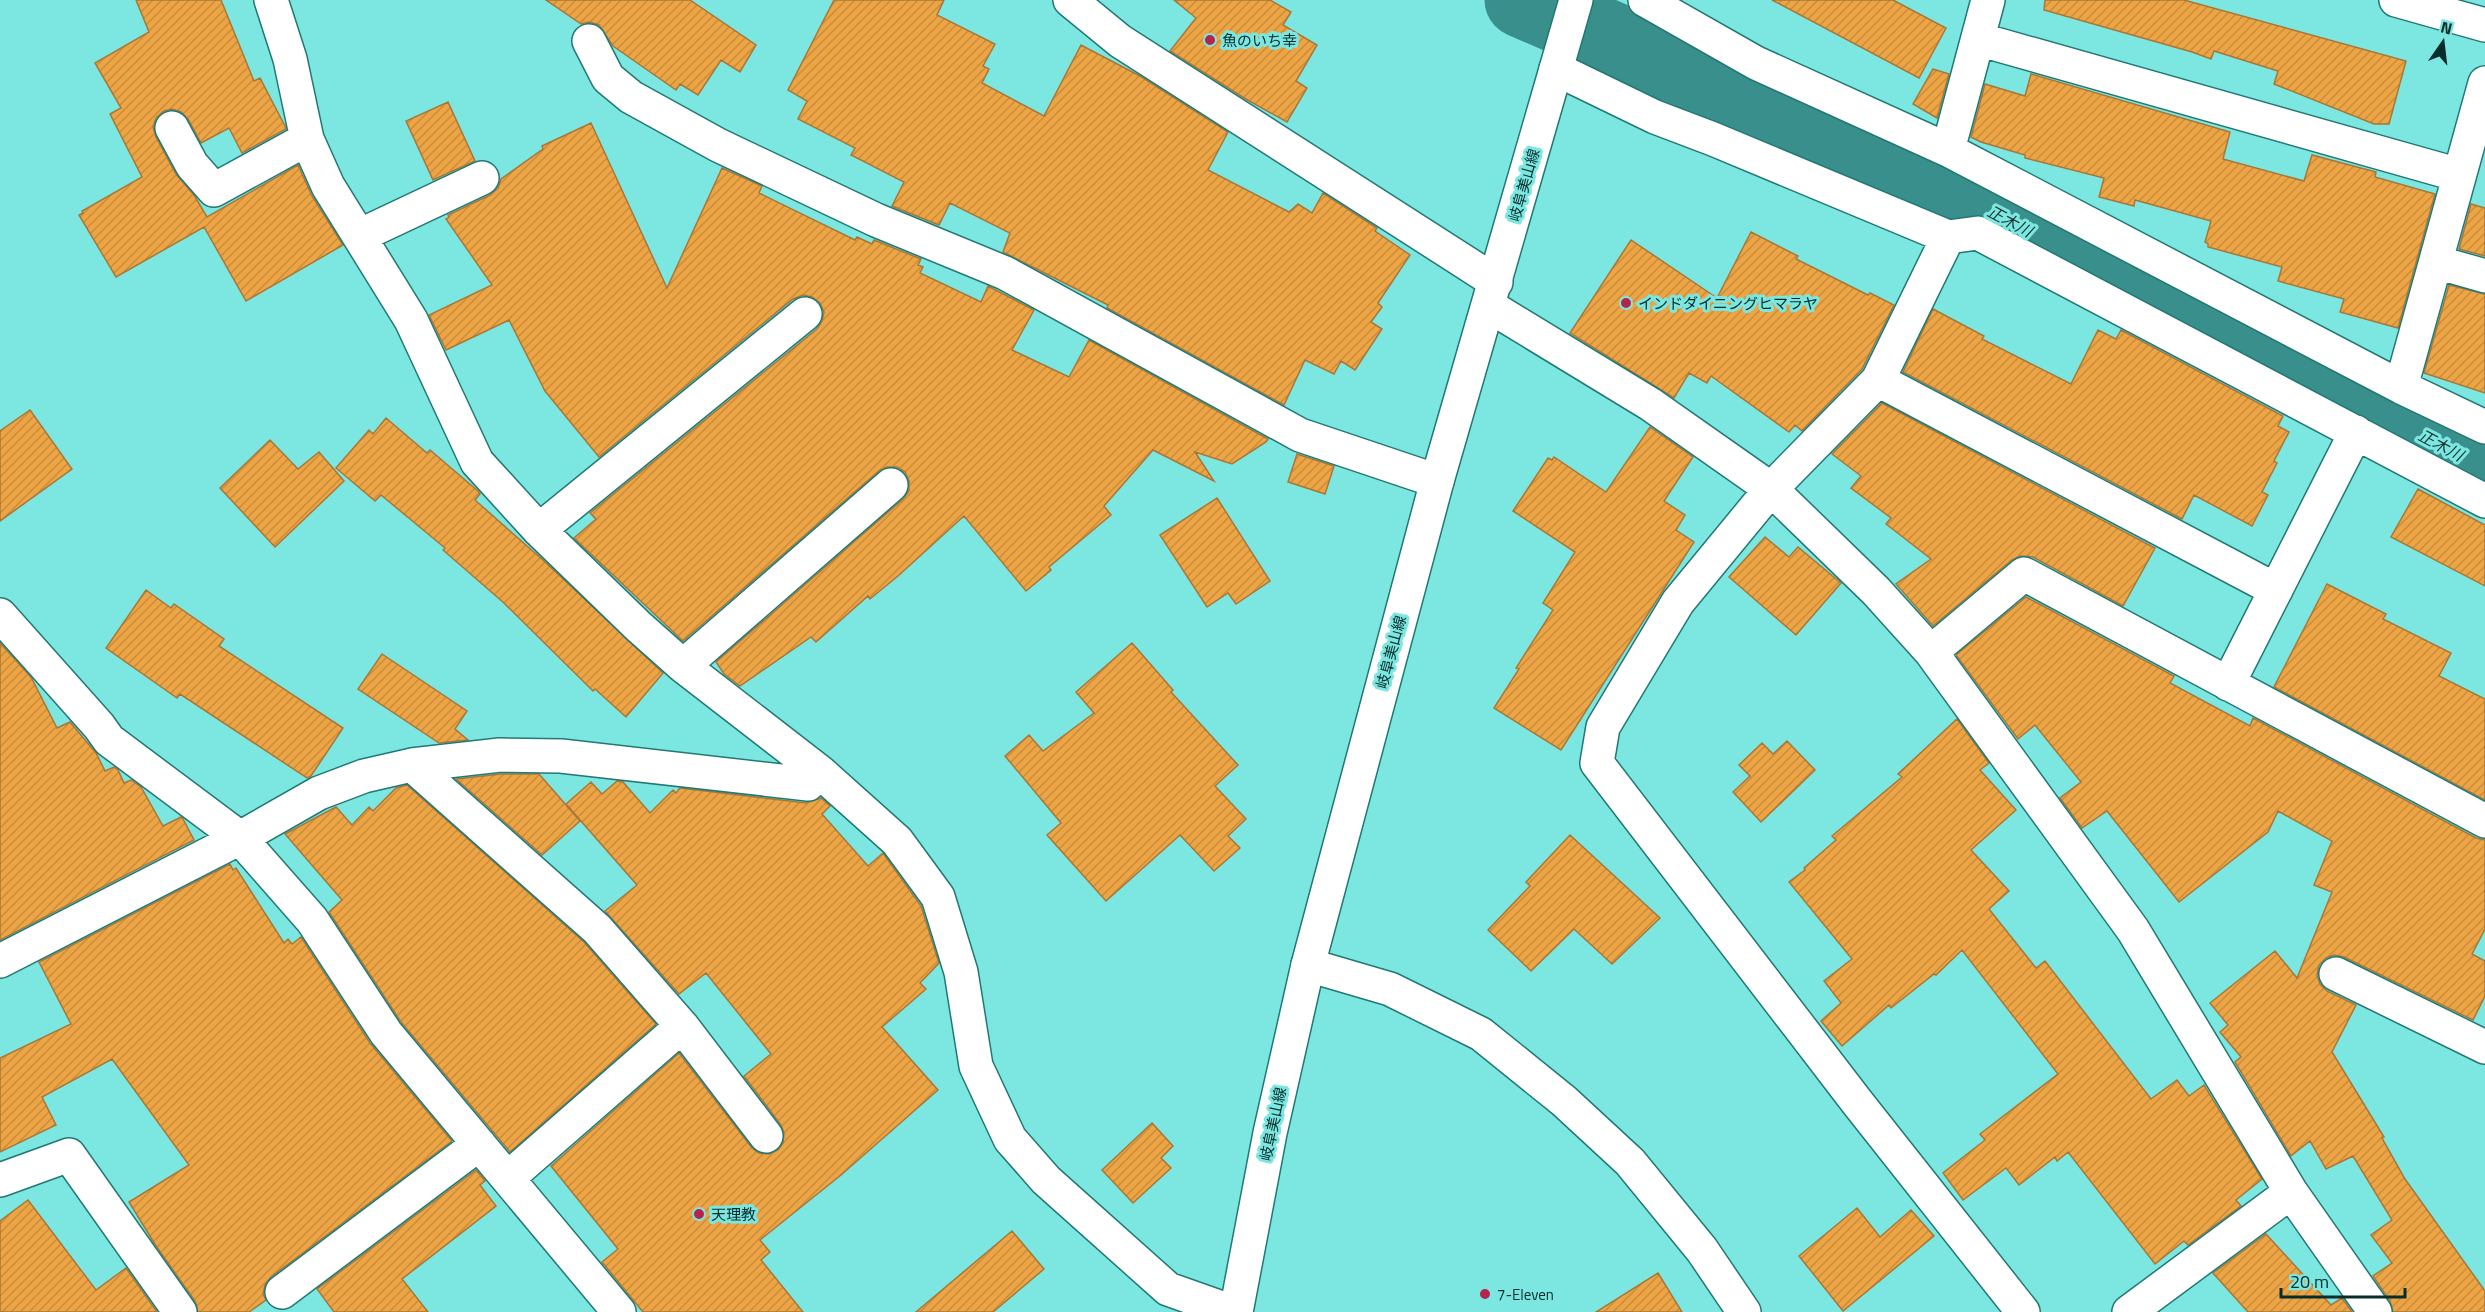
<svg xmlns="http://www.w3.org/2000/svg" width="2485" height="1312" font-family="'Titillium Web','Noto Sans JP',sans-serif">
  <defs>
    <pattern id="building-hatch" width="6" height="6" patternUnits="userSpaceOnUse" patternTransform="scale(1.5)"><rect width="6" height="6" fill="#eca444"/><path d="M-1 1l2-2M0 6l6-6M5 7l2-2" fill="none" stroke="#c98d3c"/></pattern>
  </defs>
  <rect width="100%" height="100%" fill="#7ce7e1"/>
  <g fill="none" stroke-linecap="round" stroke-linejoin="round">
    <path stroke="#388f8b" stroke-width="75" d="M1522 0 1768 107 1952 191 2485 468"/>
  </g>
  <path fill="url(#building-hatch)" stroke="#a87738" stroke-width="1.5" d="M136 0H221L254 81 260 78 285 126 286 129 242 153 229 128 201 143 188 119 181 112 172 109 164 111 156 118 153 127 156 137 176 174 194 195 207 217 298 165 312 196 343 245 246 301 204 227 116 277 79 215 83 213 82 211 142 177 110 114 121 108 95 63 149 32Z
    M546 0H690L756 45 740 72 721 60 698 95 680 84 676 90 613 46 599 25 589 22 581 24Z
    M834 0H944L937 15 995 44 983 66 989 69 982 83 1044 116 1081 45 1140 76 1228 132 1208 170 1289 212 1298 204 1312 213 1323 193 1377 228 1375 231 1410 255 1378 303 1382 307 1371 322 1382 329 1355 370 1341 361 1334 374 1305 360 1284 405 1107 308 1108 305 1003 252 1010 233 950 203 939 225 892 206 904 182 851 155 855 148 798 119 807 101 788 90Z
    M1174 0H1270L1291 12 1283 25 1317 45 1296 81 1307 88 1287 122 1244 98 1170 51 1196 18Z
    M1772 0H1893L1946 28 1919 78Z
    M2045 0H2184L2406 61 2389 124H2374L2274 84 2278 71 2214 51 2211 59 2192 52 2044 10Z
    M1933 69 1949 74 1937 118 1913 104Z
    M2031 74 2230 132 2223 159 2304 181 2312 155 2376 172 2375 177 2435 194 2398 328 2340 312 2344 299 2278 281 2282 267 2208 247V244L2205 242 2211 221 2135 200 2134 206 2099 197 2104 178 2025 158V155L1981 142 1971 137 1985 84 2025 96Z
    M448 102 475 161 433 180 406 121Z
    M591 123 667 288 722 168 762 186 759 193 855 240 857 237 872 244 874 240 921 259 918 265 923 267 920 273 981 302 988 286 1034 310 1012 350 1069 377 1089 340 1268 439 1266 442 1232 464 1195 452 1214 481 1153 450 1104 506 1111 515 1049 567 1051 570 1026 591 964 516 898 576 870 599 868 596 816 642 811 637 740 686 724 674 716 662 903 499 909 491V481L905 472 897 467H887L879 471 683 641 574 538 596 519 590 513 817 329 822 321 824 312 820 303 812 297 803 295 793 299 599 457 545 391 509 320 446 350 429 315 492 285 446 219 449 217 448 215 490 195 498 188 501 179 543 149 542 146Z
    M2471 204 2485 208V256L2459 249Z
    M1751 232 1798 256 1796 259 1868 295 1870 293 1894 305 1862 369 1802 431 1795 425 1789 432 1711 376 1707 383 1689 373 1674 398 1570 333 1631 240 1717 298Z
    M2449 285 2485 294V393L2424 373Z
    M1933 309 1984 336 1982 339 2071 384 2098 330 2116 339 2121 330 2283 416 2278 426 2289 432 2274 461 2277 463 2262 492 2268 495 2252 526 2194 495 2182 519 1903 372Z
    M1882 403 2155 548 2123 606 2033 557 2021 556 2012 560 1933 626 1896 584 1931 559 1886 524 1891 518 1851 488 1861 476 1832 454Z
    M30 410 72 469 0 521V431Z
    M386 418 427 453 430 450 478 491 480 494 475 500 544 561 663 673 626 717 595 689 593 691 504 603 443 550 445 548 381 495 375 501 336 468 369 430 373 434Z
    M1650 427 1693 457 1664 501 1685 515 1676 530 1694 542 1561 750 1494 708 1519 669 1516 668 1553 610 1543 603 1575 552 1513 511 1548 458 1552 460 1554 457 1606 492Z
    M270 440 298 469 319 452 344 481 275 547 220 488Z
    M1297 454 1334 466 1325 494 1288 482Z
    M2418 489 2485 525V586L2391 537Z
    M1217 498 1270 581 1236 604 1228 593 1207 607 1160 535Z
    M1765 537 1789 557 1798 547 1841 583 1796 635 1729 577Z
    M2327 584 2386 614 2383 619 2451 653 2439 676 2485 699V800L2274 687Z
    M146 590 171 608 174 604 224 639 219 646 343 728 311 776 307 778 180 694 177 698 106 648Z
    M2026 597 2174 676 2170 683 2250 726 2253 718 2476 838 2485 840V929L2472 954 2485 961V996L2473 1020 2344 957 2334 955 2326 958 2319 965 2317 975 2320 984 2327 991 2356 1005 2332 1052 2384 1137 2382 1138 2405 1179 2485 1291V1312H2393L2390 1301 2373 1276 2392 1263 2371 1235 2392 1220 2353 1156 2326 1169 2310 1141 2291 1156 2235 1062 2241 1057 2220 1032 2228 1025 2210 1003 2275 951 2297 978 2332 892 2314 885 2332 841 2278 811 2268 832 2179 902 2107 811 2082 828 2060 798 2081 782 2035 725 2018 739 1956 655Z
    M0 643 31 677 57 728 70 722 96 753 105 771 114 767 118 770 124 783 131 780 141 787 163 826 181 817 183 819 194 840 0 940Z
    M1132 643 1173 690 1171 692 1238 765 1215 786 1246 819 1228 836 1240 848 1214 871 1180 835 1106 901 1047 835 1061 823 1005 756 1029 735 1043 751 1094 713 1076 692Z
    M382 654 467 711 455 729 468 740 439 743 358 689Z
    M1957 719 1989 763 1980 770 2016 810 1971 850 2009 891 1989 909 2036 968 2045 961 2151 1099 2177 1080 2189 1096 2204 1085 2262 1179 2236 1200 2241 1206 2188 1245 2184 1241 2155 1264 2068 1152 2057 1161 2055 1157 2019 1185 2006 1168 1963 1200 1943 1173 1985 1140 1980 1134 2058 1074 1962 950 1936 975 1934 974 1891 1008 1889 1005 1842 1046 1821 1021 1841 1003 1824 981 1852 959 1789 882 1805 870 1804 868 1836 840 1832 836 1902 777 1898 774Z
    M1787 741 1815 770 1761 822 1733 792 1750 776 1739 765 1762 743 1773 754Z
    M501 774H539L580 821 542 855 456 779Z
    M617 781 623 782 650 813 673 790 676 793 680 788 806 803 821 798 830 806 822 814 868 866 883 853 921 906 939 963 920 983 926 989 882 1027 938 1090 841 1175 760 1240 770 1252 761 1260 803 1312H643L602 1262 618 1249 551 1166 679 1053 752 1148 759 1153 769 1154 778 1150 783 1143 784 1133 781 1125 744 1076 771 1054 706 973 679 994 605 911 637 885 566 804 591 782 602 794Z
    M407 785 584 942 656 1024 510 1152 401 1022 329 912 342 900 285 834 336 807 352 825 369 807 373 811 396 788Z
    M1570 835 1660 918 1612 964 1574 929 1531 971 1488 930 1530 886 1526 882Z
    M230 864 233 870 236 868 284 943 288 939 292 944 301 937 370 1043 452 1141 271 1277 265 1285 263 1294 266 1300 249 1312H198L195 1301 156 1246 129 1202 189 1165 112 1059 42 1097 56 1125 0 1152V1058L71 1024 39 962Z
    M1152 1123 1173 1146 1161 1158 1171 1168 1133 1203 1102 1170Z
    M476 1170 485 1181 480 1185 496 1206 402 1279 428 1312H334L317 1289Z
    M28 1200 96 1290 126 1268 157 1312H0V1221Z
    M1857 1208 1880 1237 1911 1210 1934 1236 1843 1311 1799 1256Z
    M1012 1231 1044 1269 993 1312H916Z
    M2266 1234 2331 1305 2342 1298 2352 1312H2248L2213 1273Z
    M1658 1273 1682 1312H1596Z"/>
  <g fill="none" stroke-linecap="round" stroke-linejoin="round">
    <g stroke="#217874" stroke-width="36">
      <path id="minor" d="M271 0 290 59 307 139 328 186 411 320 477 462 539 530 638 626 683 666 820 772 897 841 938 897 961 972 976 1066 1010 1139 1046 1180 1168 1289 1233 1312
        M1070 0 1120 41 1496 282
        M1645 0 1756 63 1948 150 2401 387 2485 427
        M2396 0 2485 25
        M1978 39 2459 175
        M589 41 608 78 631 97 718 145 876 220 1005 273 1300 435 1437 481
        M1556 69 1655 117 1713 139 1948 237 1978 233 2485 501
        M172 128 192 165 214 190 307 139
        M1948 150 1988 0
        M359 236 482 178
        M1948 237 1878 380 1771 489 1678 602 1603 727 1597 763 1857 1102 2023 1312
        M2436 262 2485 276
        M1489 306 1650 404 1771 489 1876 591 1931 652 2133 930 2291 1192 2375 1312
        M1878 380 2276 590
        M2401 387 2485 83
        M539 530 805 314
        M0 615 99 726 109 740 240 838 312 920 386 1033 619 1312
        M1931 652 2024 574 2485 821
        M683 666 891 485
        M2228 684 2356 432
        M412 765 597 929 682 1026 766 1136
        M0 961 240 838 319 793 364 776 412 765 500 755 561 756 808 784 820 772
        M1308 965 1390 989 1481 1034 1564 1101 1630 1162 1702 1250 1744 1312
        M2336 974 2485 1047
        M508 1178 682 1026
        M0 1180 69 1155 180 1312
        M282 1292 479 1144
        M2129 1312 2291 1192"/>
    </g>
    <g stroke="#217874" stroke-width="36">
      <path id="major" d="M1236 1312 1270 1133 1308 965 1437 481 1576 0"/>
    </g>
    <use href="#minor" stroke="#fff" stroke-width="33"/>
    <use href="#major" stroke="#fff" stroke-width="33"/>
  </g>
  <g fill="#b5244d" stroke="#7ce7e1" stroke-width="2">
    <circle cx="1210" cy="40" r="6"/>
    <circle cx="1626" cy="303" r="6"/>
    <circle cx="699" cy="1214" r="6"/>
    <circle cx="1485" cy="1294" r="6"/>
  </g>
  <g text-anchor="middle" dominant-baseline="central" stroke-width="6" stroke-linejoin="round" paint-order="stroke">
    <g font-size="15" fill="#082c2a" stroke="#7ce7e1" text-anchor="start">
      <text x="1222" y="40">魚のいち幸</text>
      <text x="1638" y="303">インドダイニングヒマラヤ</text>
      <text x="711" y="1214">天理教</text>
      <text x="1497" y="1294">7-Eleven</text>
    </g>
    <g font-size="15" fill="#082c2a" stroke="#7ce7e1">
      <text transform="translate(1524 185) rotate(-74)">岐阜美山線</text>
      <text transform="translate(1391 652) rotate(-75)">岐阜美山線</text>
      <text transform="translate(1273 1124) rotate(-78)">岐阜美山線</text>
    </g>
    <g font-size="16" font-style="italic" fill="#183332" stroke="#7ce7e1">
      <text transform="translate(2010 221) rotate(28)">正木川</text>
      <text transform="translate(2441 445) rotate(28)">正木川</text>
    </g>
  </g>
  <g transform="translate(2443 42) rotate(14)" stroke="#7ce7e1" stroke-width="4.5" paint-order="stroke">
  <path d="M0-4.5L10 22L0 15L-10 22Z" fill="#082c2a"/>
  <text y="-9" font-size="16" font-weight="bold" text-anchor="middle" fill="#082c2a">N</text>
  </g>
  <path d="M2281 1288v9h124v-9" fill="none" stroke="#082c2a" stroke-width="3"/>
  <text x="2290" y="1288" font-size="18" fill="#082c2a" stroke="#7ce7e1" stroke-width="4.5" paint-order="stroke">20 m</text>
</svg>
